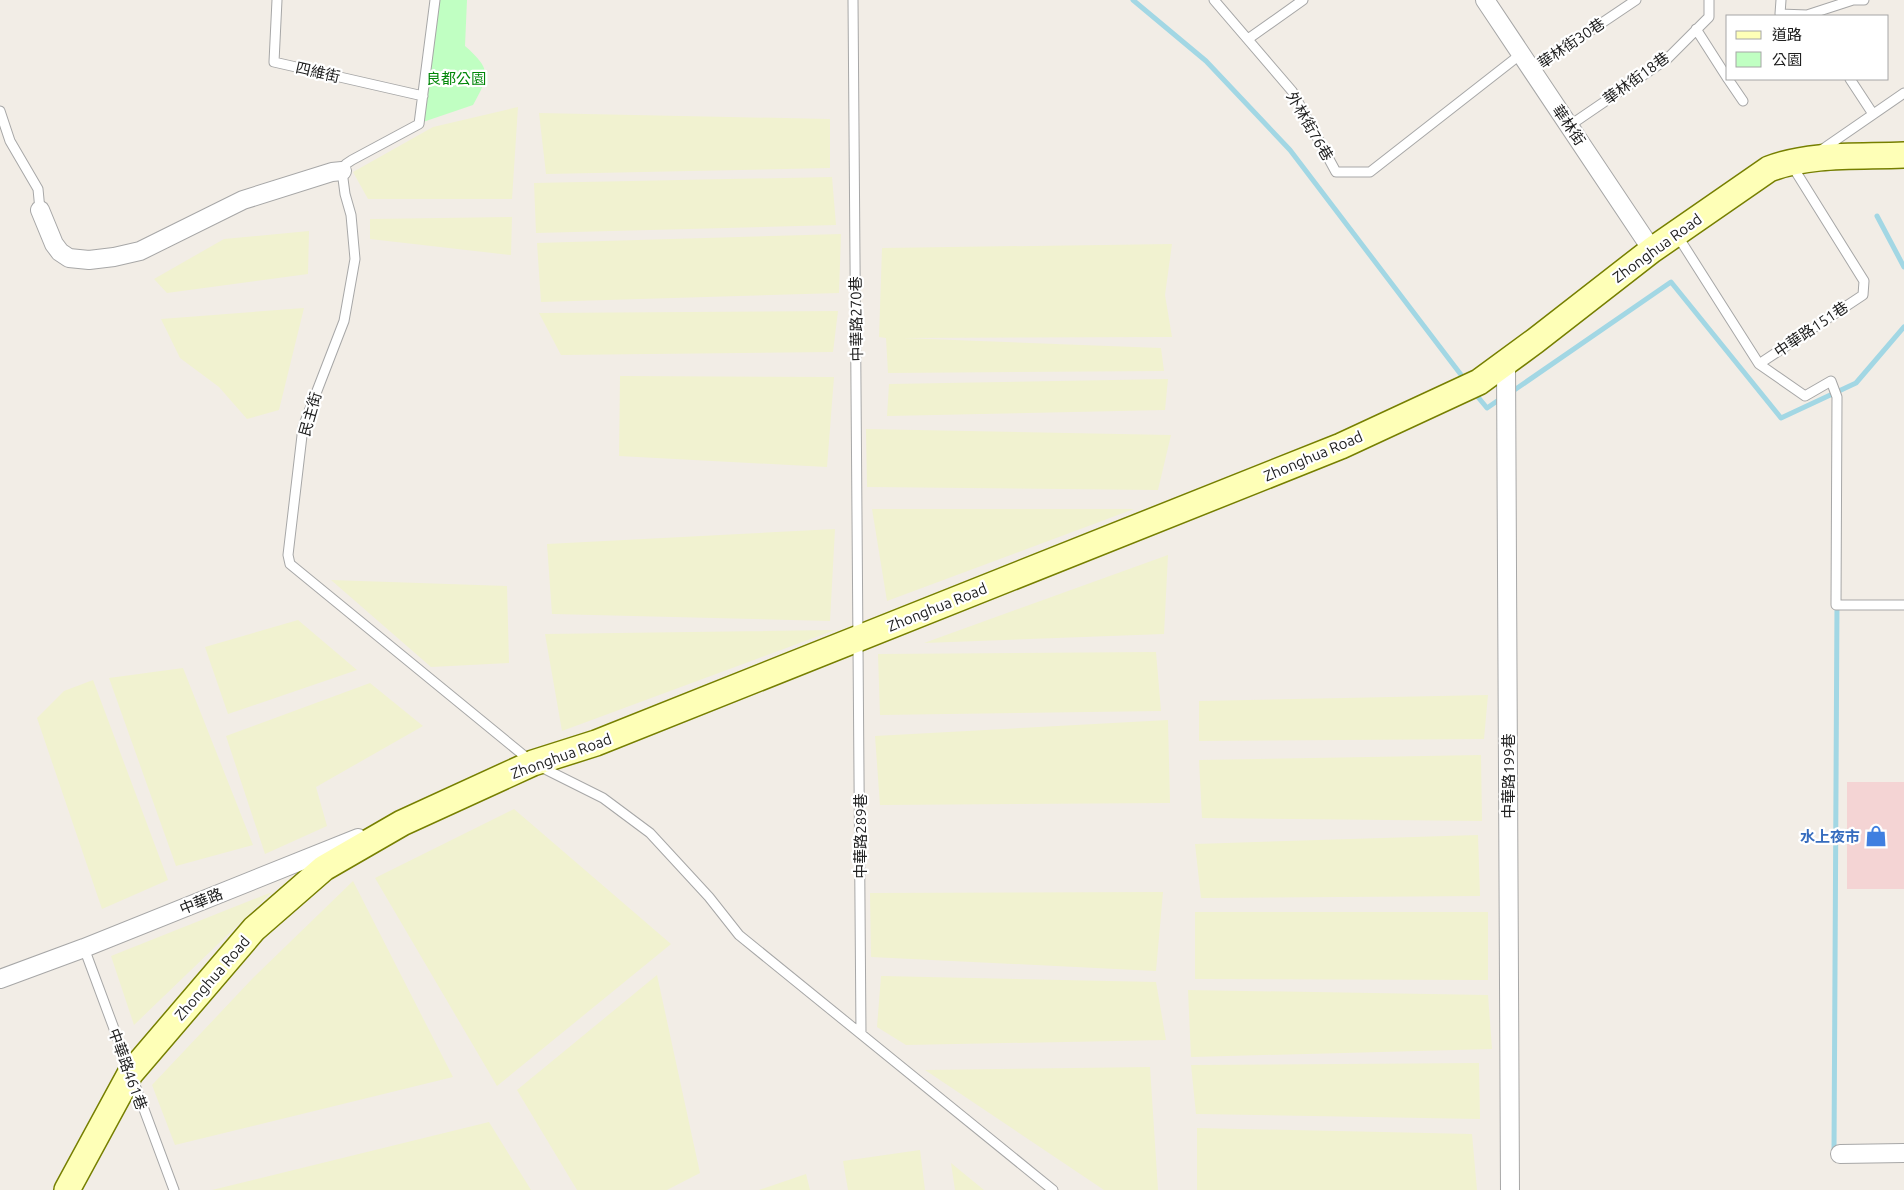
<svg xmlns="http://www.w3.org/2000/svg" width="1904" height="1190" font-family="Ubuntu,'Noto Sans TC',sans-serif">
  <rect width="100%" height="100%" fill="#f2ede6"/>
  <path fill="#f4d4d4" d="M1847 782H1904V889H1847Z"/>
  <path fill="#f1f2d0" d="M518 107 512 199H368L353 172 433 127Z
    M539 113 830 119V168L546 174Z
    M832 177 836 225 536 233 534 183Z
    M512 217 511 255 370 239V219Z
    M309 231 308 274 167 293 154 279 224 239Z
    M841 234 839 293 541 302 537 243Z
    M1172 244 1165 295 1172 337 903 338 1161 348 1164 371 888 373 886 338 879 337 882 248Z
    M304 308 279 410 247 419 219 387 180 358 161 319Z
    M838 311 833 352 561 355 539 313Z
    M620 376 834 377 827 467 619 456Z
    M1168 379 1165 410 887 416 889 384Z
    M866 429 1171 435 1158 490 867 487Z
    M872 509H1134L887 601Z
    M835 529 830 621 552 614 547 544Z
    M1168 555 1164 634 924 643Z
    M331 580 507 586 509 663 431 667Z
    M298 620 357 670 228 714 205 647Z
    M835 630 562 731 545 634Z
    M1156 652 1161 711 880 715 878 654Z
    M183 668 253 845 176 866 109 678Z
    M93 680 168 880 102 909 37 718 64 691Z
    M370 683 423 726 316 787 327 826 265 854 226 736Z
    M1488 695 1484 739 1199 741V701Z
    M1168 720 1170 803 880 805 875 736Z
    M1481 755 1482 821 1202 818 1199 760Z
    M514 809 671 944 497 1086 375 878Z
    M1478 835 1480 896 1201 898 1195 844Z
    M353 881 453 1077 175 1145 152 1085 252 979Z
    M272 892 134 1025 111 956Z
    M1163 892 1156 971 871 957 870 893Z
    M1195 912H1488V980L1195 979Z
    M657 975 700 1173 667 1190H577L517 1090Z
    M881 976 1156 982 1166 1040 906 1045 877 1027Z
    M1188 990 1488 995 1492 1049 1191 1057Z
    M1479 1063 1480 1119 1196 1114 1191 1065Z
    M1150 1067 1158 1190H1104L925 1070Z
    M489 1122 531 1190H212Z
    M1197 1128 1472 1134 1477 1190H1197Z
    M920 1150 925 1190H848L843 1161Z
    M951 1163 984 1190H955Z
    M806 1174 810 1190H759Z"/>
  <path fill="#c0ffc2" d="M437 0H467L465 46C491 69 490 75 473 105L423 122Z"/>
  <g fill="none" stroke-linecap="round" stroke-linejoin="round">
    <path stroke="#a2d7e4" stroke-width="5" d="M1133 0 1206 61 1290 150 1465 380
      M1877 216 1904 267
      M1473 391 1487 408 1503 397
      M1510 393 1671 282 1781 418 1856 383 1904 327
      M1834 1152 1837 603"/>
    <g stroke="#a7a7a7" stroke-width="11">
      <path id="service" d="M277 0 274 62 423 96
        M435 0 419 124 352 160 346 164 342 171 345 194 351 215 355 259 344 321 303 427 288 555 290 564 533 763 603 798 650 833 709 897 739 935 1053 1190
        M853 0 861 1034
        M1214 0 1292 91 1336 172H1370L1521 54
        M1781 0 1780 14 1807 15 1853 0H1864
        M1696 29 1728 79
        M1248 39 1303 0
        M1532 70 1636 0
        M1728 79 1743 101
        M1850 79 1873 114
        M0 111 10 141 38 189 40 210
        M1569 126 1667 59 1709 17V0
        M1820 151 1904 93
        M1677 235 1759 364 1863 295 1864 281 1791 164
        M1759 364 1805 396 1831 381 1837 397 1836 605H1904
        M84 948 174 1190"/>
    </g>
    <g stroke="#a7a7a7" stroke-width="20">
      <path id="minor" d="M1485 0 1652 250
        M40 210 54 244 60 252 69 258 89 260 114 257 140 251 243 200 332 172 342 171
        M1506 362 1510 1190
        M0 979 84 948 358 838
        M1840 1154 1904 1153"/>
    </g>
    <g stroke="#767f00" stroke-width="28">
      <path id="secondary" d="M67 1190 130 1074 254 929 324 868 402 823 533 763 596 743 1341 446 1479 382 1535 341 1652 250 1769 169C1811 153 1859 157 1904 155"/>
    </g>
    <use href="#service" stroke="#fff" stroke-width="9"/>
    <use href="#minor" stroke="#fff" stroke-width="18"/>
    <use href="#secondary" stroke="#feffb7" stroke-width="25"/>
  </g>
  <defs>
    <g id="shop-bare" transform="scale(1.725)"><path d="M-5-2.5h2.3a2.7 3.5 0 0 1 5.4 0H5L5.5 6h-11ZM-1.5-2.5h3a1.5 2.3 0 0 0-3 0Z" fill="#3f7fe0" stroke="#fff" stroke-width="2.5" paint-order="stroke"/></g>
  </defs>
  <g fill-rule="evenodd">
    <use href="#shop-bare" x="1876" y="836"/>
  </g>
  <g text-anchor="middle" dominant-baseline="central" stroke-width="4.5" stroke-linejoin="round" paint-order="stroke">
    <g font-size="15" fill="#202020" stroke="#fff">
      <text transform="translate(1571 43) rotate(-34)">華林街30巷</text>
      <text transform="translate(318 72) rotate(13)">四維街</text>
      <text transform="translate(1636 78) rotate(-36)">華林街18巷</text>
      <text transform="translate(1569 125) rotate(56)">華林街</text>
      <text transform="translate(1310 126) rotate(60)">外林街76巷</text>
      <text transform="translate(1657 248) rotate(-36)">Zhonghua Road</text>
      <text transform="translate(856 319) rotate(-91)">中華路270巷</text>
      <text transform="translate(1811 329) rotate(-34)">中華路151巷</text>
      <text transform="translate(310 414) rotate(-74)">民主街</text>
      <text transform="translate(1313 456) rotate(-23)">Zhonghua Road</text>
      <text transform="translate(937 607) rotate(-22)">Zhonghua Road</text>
      <text transform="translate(561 756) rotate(-20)">Zhonghua Road</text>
      <text transform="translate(1508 776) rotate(-90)">中華路199巷</text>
      <text transform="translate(860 836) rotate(-90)">中華路289巷</text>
      <text transform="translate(201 901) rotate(-22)">中華路</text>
      <text transform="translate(212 978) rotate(-49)">Zhonghua Road</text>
      <text transform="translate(128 1069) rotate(70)">中華路461巷</text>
    </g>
    <g font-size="15" fill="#018708" stroke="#fff">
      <text x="456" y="78">良都公園</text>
    </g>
    <g font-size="15" font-weight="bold" fill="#366cbe" stroke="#fff" text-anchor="end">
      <text x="1860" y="836">水上夜市</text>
    </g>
  </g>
  <rect x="1726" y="15" width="162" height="65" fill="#ffffff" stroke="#a6a6a6"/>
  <rect x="1736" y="31" width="25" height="8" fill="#feffb7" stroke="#a6a6a6"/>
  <text x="1772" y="40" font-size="15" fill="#202020">道路</text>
  <rect x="1736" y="52" width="25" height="15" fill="#c0ffc2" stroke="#a6a6a6"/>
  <text x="1772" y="65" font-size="15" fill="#202020">公園</text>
</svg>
